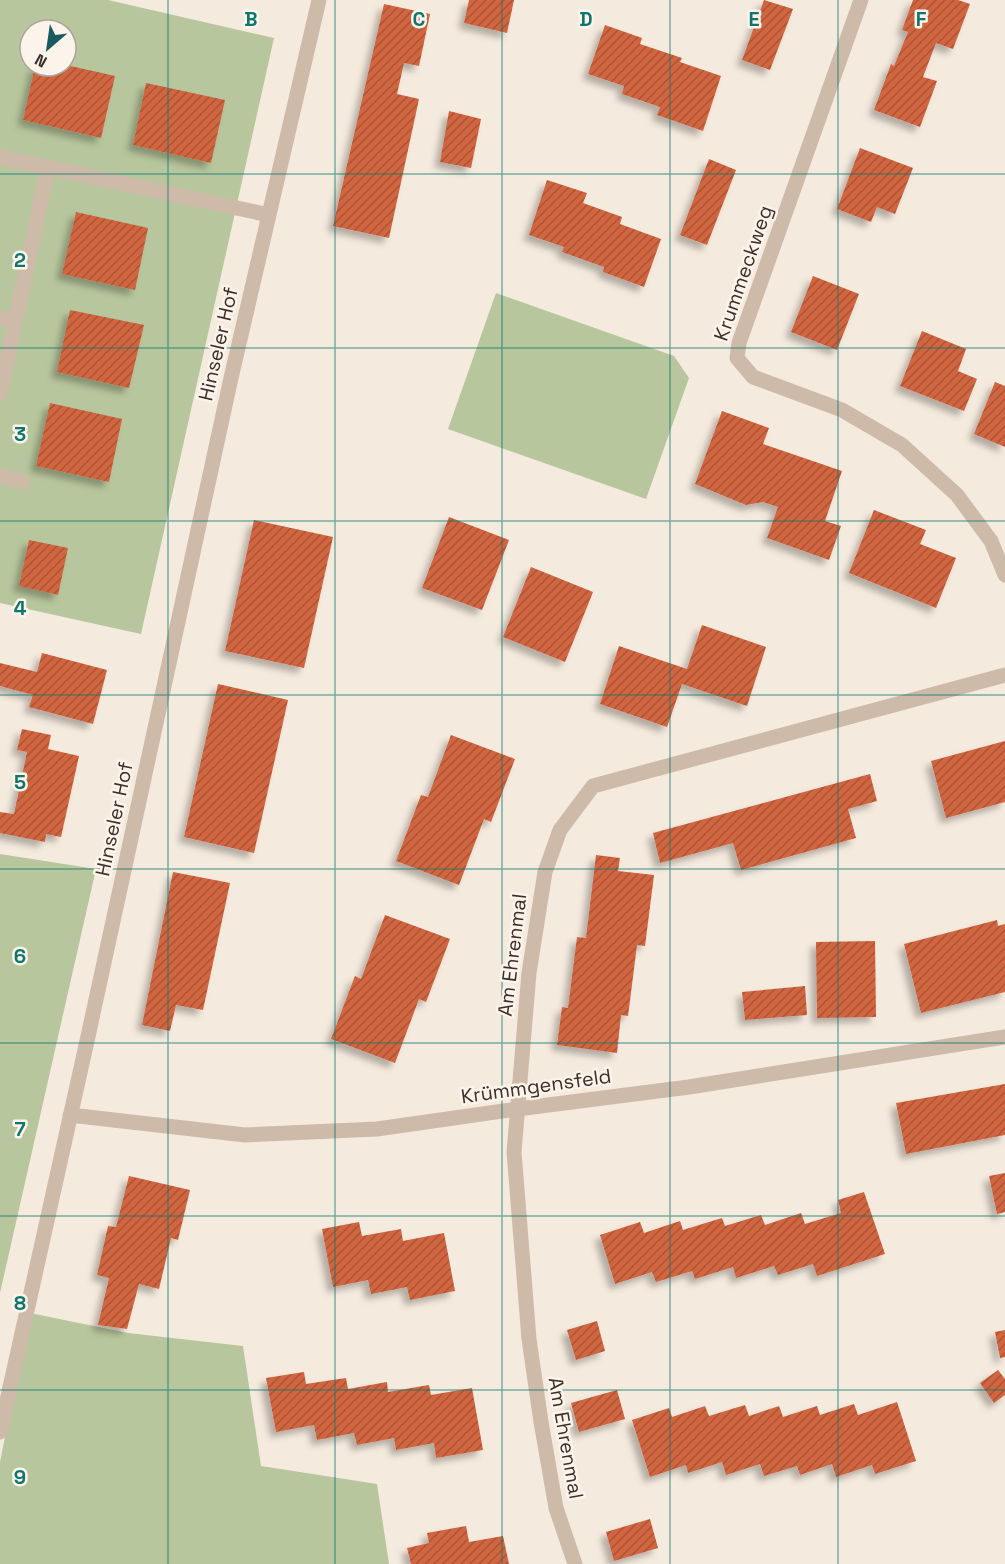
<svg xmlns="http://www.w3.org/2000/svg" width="1005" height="1564" font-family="'Space Grotesk',sans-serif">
  <defs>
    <pattern id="building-hatch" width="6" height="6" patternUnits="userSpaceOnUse" patternTransform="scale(1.5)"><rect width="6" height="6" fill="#d06540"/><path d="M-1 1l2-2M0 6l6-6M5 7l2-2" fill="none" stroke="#aa5436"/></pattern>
    <filter id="shadow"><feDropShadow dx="-5.5" dy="5.5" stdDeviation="3" flood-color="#0004"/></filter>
  </defs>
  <rect width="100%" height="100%" fill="#f5eade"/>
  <path fill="#b7c69c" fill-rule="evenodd" d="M0 0H108L274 38 141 634 0 603ZM30 30H66V66H30Z
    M496 293 674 356 689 378 646 499 448 429Z
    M0 854 96 869 0 1293Z
    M30 1313 128 1333 243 1346 261 1466 377 1484 389 1564H0V1462Z"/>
  <path fill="url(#building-hatch)" filter="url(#shadow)" d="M469 0H514L507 33 464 23Z
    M764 0 793 9 770 70 742 60Z
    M913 0H958L970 4 953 49 936 43 923 77 937 81 920 127 874 110 891 64 894 66 908 32 902 30Z
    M384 4 430 14 419 66 404 63 397 94 419 99 389 238 333 226Z
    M605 25 642 38 640 44 682 58 680 62 721 76 703 131 657 115 660 107 622 94 624 86 588 74Z
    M66 65 115 76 101 138 23 120 35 66Z
    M146 83 225 100 211 163 133 145Z
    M449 111 481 119 471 168 440 162Z
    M860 148 913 168 895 214 877 207 871 222 837 209Z
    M709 159 736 170 707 245 680 235Z
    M547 180 587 193 583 203 622 217 620 224 661 239 644 287 603 272 604 267 562 252 564 247 529 235Z
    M76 212 148 228 135 290 62 274Z
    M813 276 859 294 837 350 791 332Z
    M70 310 144 325 129 388 57 372Z
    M922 331 966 349 958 371 977 379 964 411 900 386Z
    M995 382 1005 386V447L974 434Z
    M50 403 122 419 109 482 36 466Z
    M722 411 769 428 763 444 842 471 825 521 841 526 829 560 767 538 778 507 763 502 746 505 695 484Z
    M874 510 926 530 920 544 956 558 936 608 849 573Z
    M449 517 509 540 482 610 422 588Z
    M254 520 333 537 304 668 225 651Z
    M29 540 68 548 58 595 19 586Z
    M531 567 593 592 565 662 503 637Z
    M702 625 766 647 747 706 682 684 667 727 600 704 619 646 687 669Z
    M42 653 107 670 93 724 29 707 33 695 0 686V663L37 672Z
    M218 684 288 700 254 853 184 837Z
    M22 729 51 735 48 749 79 756 61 837 46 834 45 842 0 833V812L14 814 27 752 17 750Z
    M451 735 515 759 491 822 484 819 459 885 396 861 421 795 428 797Z
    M1005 741V802L946 818 931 761Z
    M870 774 877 801 848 809 856 838 741 870 733 843 660 863 653 833Z
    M596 855 620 858 618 871 654 875 645 946 637 945 628 1016 621 1015 617 1053 557 1045 562 1007 568 1008 577 937 586 938Z
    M173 872 230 883 203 1010 176 1005 170 1031 142 1025Z
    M385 915 450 939 426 1002 419 999 395 1063 331 1039 355 976 361 979Z
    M997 920 998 926 1005 924V992L921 1013 904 944Z
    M875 941 876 1017 817 1018 816 942Z
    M805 986 807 1015 745 1020 742 992Z
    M1005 1084V1135L906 1154 896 1103Z
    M1005 1173V1212L997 1214 989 1176Z
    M129 1176 190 1190 178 1240 171 1238 159 1289 139 1284 127 1329 98 1325 109 1278 97 1275 108 1226 116 1227Z
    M864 1192 885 1254 817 1276 813 1264 778 1275 774 1266 736 1278 733 1267 695 1279 692 1271 656 1282 652 1272 615 1284 600 1235 640 1222 644 1233 680 1221 683 1230 722 1218 725 1226 761 1215 765 1225 801 1213 805 1224 841 1213 838 1200Z
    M359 1222 362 1236 401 1229 403 1241 444 1233 455 1291 410 1300 407 1287 371 1294 368 1280 333 1287 322 1229Z
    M597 1321 605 1351 576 1360 567 1330Z
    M1005 1330V1357L1000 1358 995 1332Z
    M998 1370 1005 1379V1395L994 1403 980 1383Z
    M304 1372 306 1384 346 1378 348 1389 387 1382 388 1392 429 1385 431 1395 472 1388 483 1450 436 1458 434 1443 396 1450 394 1438 357 1445 354 1433 317 1440 314 1425 276 1432 266 1378Z
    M617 1390 625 1419 579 1432 571 1403Z
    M897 1402 916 1461 875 1474 872 1465 836 1477 832 1464 800 1475 797 1466 764 1476 760 1464 726 1475 722 1462 688 1473 686 1465 650 1477 632 1420 669 1408 672 1417 705 1406 709 1416 745 1405 749 1416 779 1406 783 1417 817 1406 820 1415 854 1404 858 1415Z
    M650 1519 658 1548 614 1561 606 1532Z
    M466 1526 469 1542 503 1536 509 1564H411L407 1548 429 1543 427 1533Z"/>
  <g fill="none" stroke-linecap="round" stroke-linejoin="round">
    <path stroke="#cebaa8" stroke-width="15" d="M861 0 739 343 737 358 753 377 842 410 902 445 957 495 991 541 1005 575
      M0 157 269 215
      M0 318 15 321
      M0 393 48 168
      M0 476 23 482
      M70 1115 245 1135 377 1129 517 1109 689 1087 1005 1037
      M0 1432 87 1041 231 378 319 0
      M575 1564 556 1508 541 1422 529 1339 514 1152 529 973 545 872 560 830 593 786 1005 675"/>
  </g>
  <path fill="none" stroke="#0f766e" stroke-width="1.5" stroke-opacity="0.55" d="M168 0V1564M335 0V1564M502 0V1564M670 0V1564M838 0V1564M0 174H1005M0 348H1005M0 521H1005M0 695H1005M0 869H1005M0 1043H1005M0 1216H1005M0 1390H1005"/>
  <g text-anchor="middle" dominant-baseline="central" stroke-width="5" stroke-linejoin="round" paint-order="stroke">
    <g font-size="20" fill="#3b2f29" stroke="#fcf4eb">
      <text transform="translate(743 273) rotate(-71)">Krummeckweg</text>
      <text transform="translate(218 344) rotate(-77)">Hinseler Hof</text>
      <text transform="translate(114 819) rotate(-78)">Hinseler Hof</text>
      <text transform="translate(512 955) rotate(-83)">Am Ehrenmal</text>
      <text transform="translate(536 1086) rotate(-8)">Krümmgensfeld</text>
      <text transform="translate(566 1438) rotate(80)">Am Ehrenmal</text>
    </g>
  </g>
  <g font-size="20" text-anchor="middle" font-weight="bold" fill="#0f766e" stroke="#fcf4eb" stroke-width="5" stroke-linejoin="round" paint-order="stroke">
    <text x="251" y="26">B</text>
    <text x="419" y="26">C</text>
    <text x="586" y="26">D</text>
    <text x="754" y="26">E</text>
    <text x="921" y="26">F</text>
    <text x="20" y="267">2</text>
    <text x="20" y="441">3</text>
    <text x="20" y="615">4</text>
    <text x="20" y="789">5</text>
    <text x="20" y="963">6</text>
    <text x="20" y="1136">7</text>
    <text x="20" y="1310">8</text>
    <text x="20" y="1484">9</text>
  </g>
  <g transform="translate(48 48) rotate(209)"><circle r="28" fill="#fcf4eb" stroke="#afa59d" stroke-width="1.5"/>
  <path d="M0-4.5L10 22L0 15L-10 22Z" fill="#1a5b60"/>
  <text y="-9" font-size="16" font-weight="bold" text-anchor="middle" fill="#3b2f29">N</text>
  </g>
</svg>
